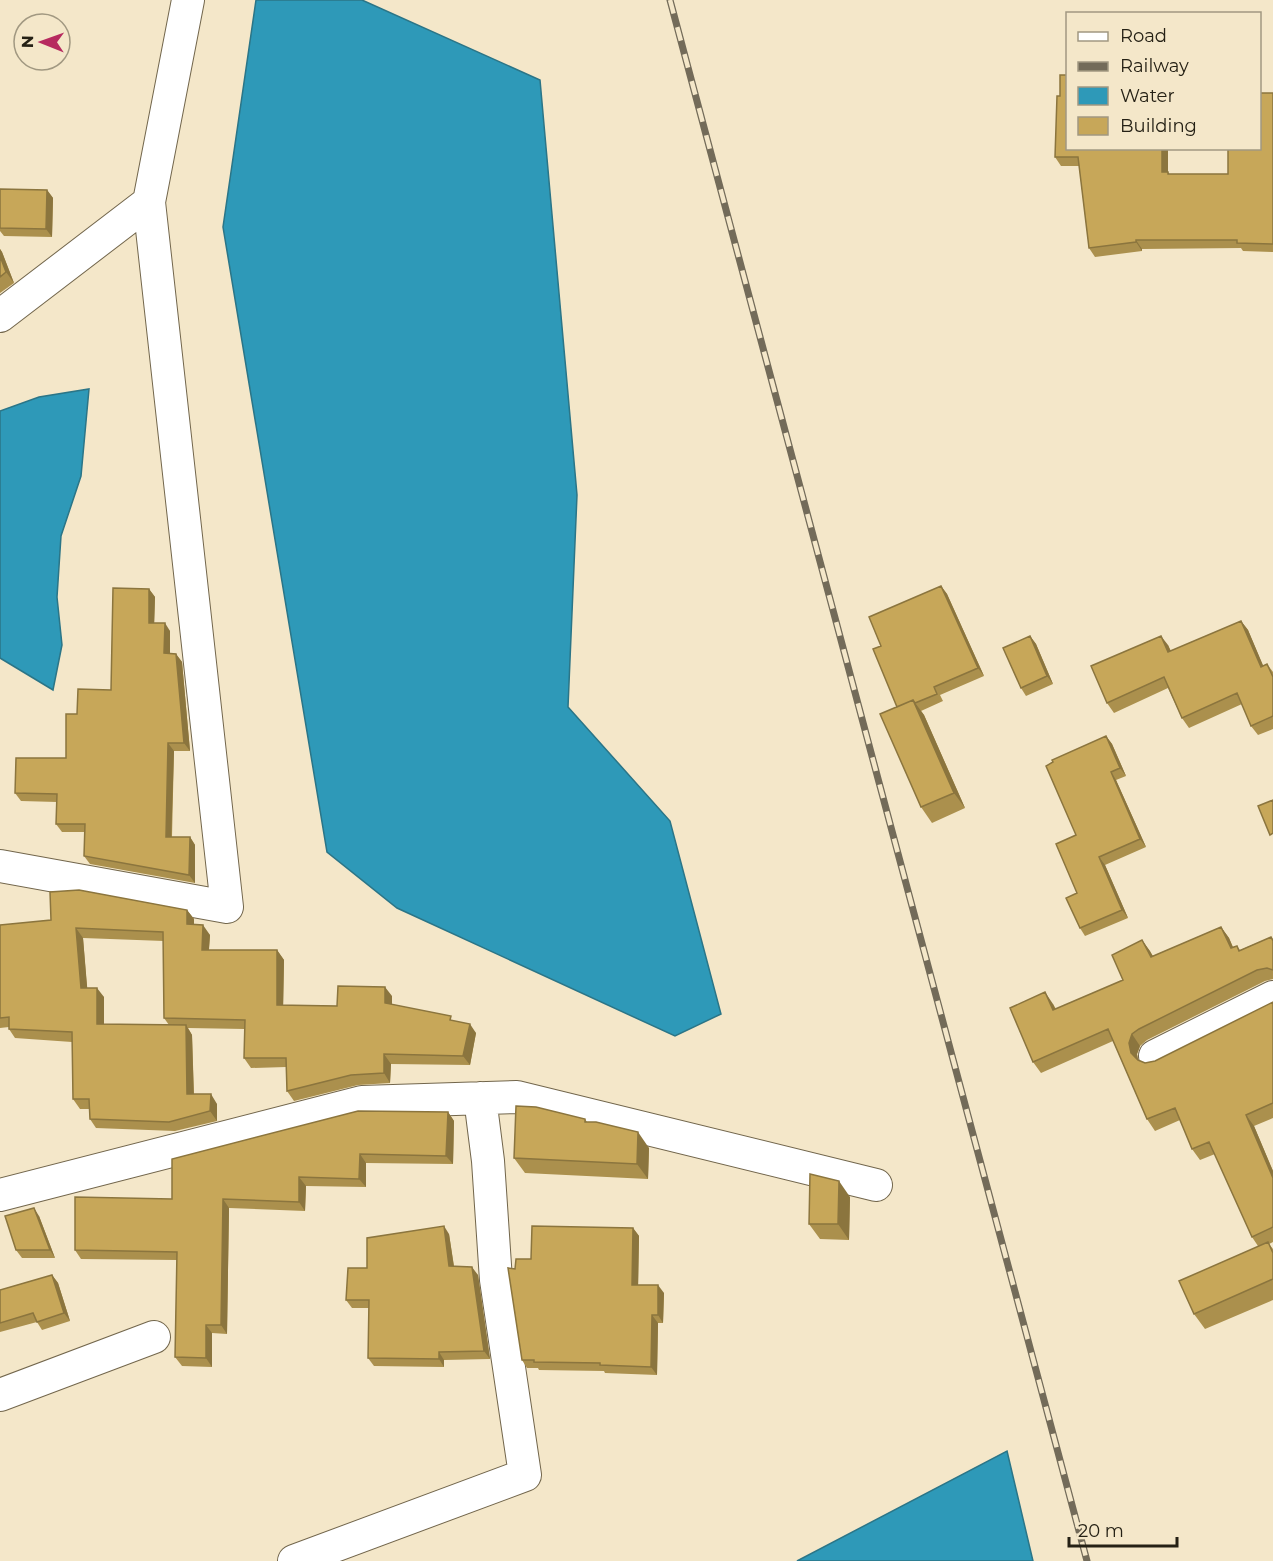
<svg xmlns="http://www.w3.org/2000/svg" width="1273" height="1561" font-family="Montserrat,sans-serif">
  <rect width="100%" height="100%" fill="#f4e7c9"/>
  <path fill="#2e99b8" stroke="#2b7587" stroke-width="1.5" d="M256 0H362L540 80 577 495 568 707 670 821 721 1014 675 1036 397 908 327 852 223 227Z
    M89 389 81 476 61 536 57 597 62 645 53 690 0 658V411L39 397Z
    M1007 1451 1033 1561H797Z"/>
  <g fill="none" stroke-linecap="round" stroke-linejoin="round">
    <g stroke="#72664c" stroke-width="34">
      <path id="street" d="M0 316 149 202 188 0
        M0 866 227 907 149 202
        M1155 1056 1273 997
        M0 1195 362 1102 517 1097 876 1185
        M0 1395 154 1337
        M294 1561 525 1475 496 1280 488 1161 480 1098"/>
    </g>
    <use href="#street" stroke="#fff" stroke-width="32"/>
    <g stroke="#736b59" stroke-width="7">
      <path id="rail" d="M670 0 1087 1561"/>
    </g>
    <use href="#rail" stroke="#f4e7c9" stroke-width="4.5" stroke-dasharray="14" stroke-linecap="butt"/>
  </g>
  <path fill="#ab904d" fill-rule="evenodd" d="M1273 93V252L1243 251 1241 248 1142 249V251L1095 257 1089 248 1079 166H1061L1055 157 1060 96 1169 174H1228Z
    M0 189 47 190 53 198 52 237 4 236 0 231Z
    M0 249 2 252 14 283 0 293Z
    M941 586 947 594 984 676 940 695 943 701 921 711 924 715 965 808 932 823 921 807 897 707 881 646Z
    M149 589 155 597 154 623 170 631V653L176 654 182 662 190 751H174L172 837H190L195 845V883L90 864 84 856 85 832H62L56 824 57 802 21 801 15 793 66 758 111 690Z
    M1241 621 1248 630 1263 666 1267 664 1273 672V729L1258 735 1251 726 1242 704 1189 728 1182 718 1168 688 1114 713 1107 703 1168 645 1171 651Z
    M1030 636 1036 644 1053 684 1026 696 1021 688Z
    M1106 736 1112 744 1126 776 1116 780 1146 847 1105 865 1128 918 1085 936 1080 928 1077 893 1076 835 1053 762Z
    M187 910 194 919V925L210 935 209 950H277L284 960 283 1005 337 1006 392 996V1005L454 1021 476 1033 470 1065 391 1064 390 1083 358 1085 294 1101 287 1091 286 1067 251 1068 244 1058 245 1029 188 1028 192 1035 194 1094 217 1104V1121L175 1131 96 1128 90 1119 89 1109H80L73 1099 72 1042 15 1038 9 1029V1027L0 1028V925ZM83 938 164 941V1018L169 1025 104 1024V997L87 988Z
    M1221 927 1229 938 1233 947 1237 946 1240 950 1271 937 1273 939V979L1265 981 1147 1040 1140 1046 1137 1054 1138 1060 1145 1063 1155 1061 1273 1002V1118L1254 1126 1273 1171V1242L1269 1244 1273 1249V1300L1205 1329 1194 1314 1258 1246 1252 1237 1215 1154 1200 1160 1192 1149 1180 1120 1155 1131 1147 1119 1113 1041 1041 1073 1033 1062 1053 1004 1056 1009 1123 980 1142 940 1153 956Z
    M448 1112 454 1121 453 1164 366 1163V1187L306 1186 305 1211 229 1208 227 1334 212 1333V1367L182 1366 175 1357 177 1260 81 1259 75 1250 172 1199Z
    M585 1119 587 1122 649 1148 648 1179 525 1173 514 1158Z
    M850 1197 849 1240 820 1239 809 1224Z
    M39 1216 55 1258H22L16 1250Z
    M633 1228 639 1236 638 1285 664 1293 663 1323H658L657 1375 605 1373 604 1371 539 1370 538 1368H527L522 1360 531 1259Z
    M449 1234 454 1266 478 1275 490 1359 444 1360V1367L374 1366 368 1358 369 1308H352L346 1300 367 1268Z
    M52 1275 58 1283 70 1321 42 1330 37 1322 0 1332V1290Z"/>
  <path fill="#8b753e" d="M1162 148H1168V172L1174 180 1162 172Z
    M47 190 53 198 52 237 46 229Z
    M1136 240 1142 249V251L1136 242Z
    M0 249 2 252 14 283 6 272 0 256Z
    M941 586 947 594 984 676 978 668Z
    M149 589 155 597 154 631 149 623Z
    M1241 621 1248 630 1268 677 1261 667Z
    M165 623 170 631V661L164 653Z
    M1030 636 1036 644 1053 684 1047 676Z
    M1161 636 1168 645 1175 662 1168 652Z
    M176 654 182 662 190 751 184 743Z
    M913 700 924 715 965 808 954 793Z
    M1106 736 1112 744 1126 776 1120 768Z
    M168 743 174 751 171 845 166 837Z
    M1111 772 1116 780 1146 847 1140 839Z
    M190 837 195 845V883L189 875Z
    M1099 857 1105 865 1128 918 1122 910Z
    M187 910 194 919V934L187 924Z
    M203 925 210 935 208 960 202 950Z
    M1221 927 1229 938 1238 960 1231 948Z
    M76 928 83 938 88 997 81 988Z
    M1142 940 1150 951 1159 968 1151 957Z
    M277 950 284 960 283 1015 277 1005Z
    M385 987 392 996V1013L385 1003Z
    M97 988 104 997V1033L97 1024Z
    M1045 992 1053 1004 1061 1022 1053 1010Z
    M470 1024 476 1033 470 1065 463 1056Z
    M186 1025 192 1035 194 1103 187 1094Z
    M1132 1034 1140 1046 1137 1054 1139 1065 1131 1053 1129 1043Z
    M384 1054 391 1064 390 1083 384 1073Z
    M211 1094 217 1104V1121L210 1111Z
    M448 1112 454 1121 453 1164 446 1156Z
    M1246 1115 1254 1126 1273 1171V1178Z
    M638 1132 649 1148 648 1179 637 1164Z
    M360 1154 366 1163V1187L359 1179Z
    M299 1177 306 1186 305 1211 299 1202Z
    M839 1181 850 1197 849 1240 838 1224Z
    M223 1199 229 1208 227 1334 221 1325Z
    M34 1208 39 1216 55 1258 50 1250Z
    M444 1226 449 1234 455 1274 449 1266Z
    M633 1228 639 1236 638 1293 632 1285Z
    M472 1267 478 1275 490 1359 484 1351Z
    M52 1275 58 1283 70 1321 64 1313Z
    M658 1285 664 1293 663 1323 658 1315Z
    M652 1315 658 1323 657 1375 651 1367Z
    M206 1325 212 1333V1367L206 1358Z
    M439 1352 444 1360V1367L439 1359Z"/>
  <path fill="#c7a759" stroke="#8b753e" stroke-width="1.5" d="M1060 75H1068V148H1162V172H1168V174H1228V148H1260V93H1273V244L1237 243V240H1136V242L1089 248 1078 157H1055L1057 96H1060Z
    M0 189 47 190 46 229 0 228Z
    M0 256 6 272 0 277Z
    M941 586 978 668 934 687 937 694 915 703 913 700 897 707 873 649 881 646 869 617Z
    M113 588 149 589V623H165L164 653 176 654 184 743H168L166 837H190L189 875 84 856 85 824H56L57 794 15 793 16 758H66V714H77L78 689 111 690Z
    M1241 621 1261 667 1267 664 1273 677V716L1251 726 1237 693 1182 718 1164 677 1107 703 1091 666 1161 636 1168 652Z
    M1030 636 1047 676 1021 688 1003 648Z
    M913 700 954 793 921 807 880 714Z
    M1106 736 1120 768 1111 772 1140 839 1099 857 1122 910 1080 928 1066 898 1077 893 1056 844 1076 835 1046 766 1053 762 1052 760Z
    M1273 800V833L1270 835 1258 806Z
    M79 890 187 910V924L203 925 202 950H277V1005L337 1006 338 986 385 987V1003L451 1016 450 1020 470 1024 463 1056 384 1054V1073L351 1075 287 1091 286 1058H244L245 1020 164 1018 163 932 76 928 81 988H97V1024L186 1025 187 1094H211L210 1111 169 1122 90 1119 89 1099H73L72 1032 9 1029V1017L0 1018V925L51 920 50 892Z
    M1221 927 1231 948 1237 946 1239 951 1271 937 1273 941V970L1267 968 1257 970 1139 1029 1132 1034 1129 1043 1131 1053 1138 1060 1145 1063 1155 1061 1273 1002V1103L1246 1115 1273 1178V1227L1252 1237 1209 1142 1192 1149 1175 1108 1147 1119 1108 1029 1033 1062 1010 1008 1045 992 1053 1010 1123 980 1112 955 1142 940 1151 957Z
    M516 1106 536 1107 585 1119V1122H596L638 1132 637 1164 514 1158Z
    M358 1111 448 1112 446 1156 360 1154 359 1179 299 1177V1202L223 1199 221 1325H206V1358L175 1357 177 1252 75 1250V1197L172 1199V1159Z
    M810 1174 839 1181 838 1224H809Z
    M34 1208 50 1250H16L5 1216Z
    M444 1226 449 1266 472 1267 484 1351 439 1352V1359L368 1358 369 1300H346L348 1268H367V1238Z
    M532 1226 633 1228 632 1285H658V1315H652L651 1367 600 1365V1363L534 1362V1360H522L508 1268 515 1269 516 1259H531Z
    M1268 1242 1273 1253V1279L1194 1314 1179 1281Z
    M52 1275 64 1313 37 1322 33 1313 0 1323V1290Z"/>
  <rect x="1066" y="12" width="195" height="138" fill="#f4e7c9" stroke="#a19881" stroke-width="1.5"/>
  <rect x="1078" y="32" width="30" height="9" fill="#ffffff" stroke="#a19881" stroke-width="1.5"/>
  <text x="1120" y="42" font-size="18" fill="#252115">Road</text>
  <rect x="1078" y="62" width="30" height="9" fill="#736b59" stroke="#a19881" stroke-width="1.5"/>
  <text x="1120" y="72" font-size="18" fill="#252115">Railway</text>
  <rect x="1078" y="87" width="30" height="18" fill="#2e99b8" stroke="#a19881" stroke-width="1.5"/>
  <text x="1120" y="102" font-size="18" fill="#252115">Water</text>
  <rect x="1078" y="117" width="30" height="18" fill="#c7a759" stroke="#a19881" stroke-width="1.5"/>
  <text x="1120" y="132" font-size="18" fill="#252115">Building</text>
  <g transform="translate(42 42) rotate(271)"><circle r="28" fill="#f4e7c9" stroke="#a19881" stroke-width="1.5"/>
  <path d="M0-4.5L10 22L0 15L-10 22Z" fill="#b72a5f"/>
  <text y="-9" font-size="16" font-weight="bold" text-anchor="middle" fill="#252115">N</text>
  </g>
  <path d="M1069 1537v9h108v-9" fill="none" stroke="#252115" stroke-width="3"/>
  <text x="1078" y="1537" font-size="18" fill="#252115" stroke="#f4e7c9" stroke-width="4.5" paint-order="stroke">20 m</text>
</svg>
